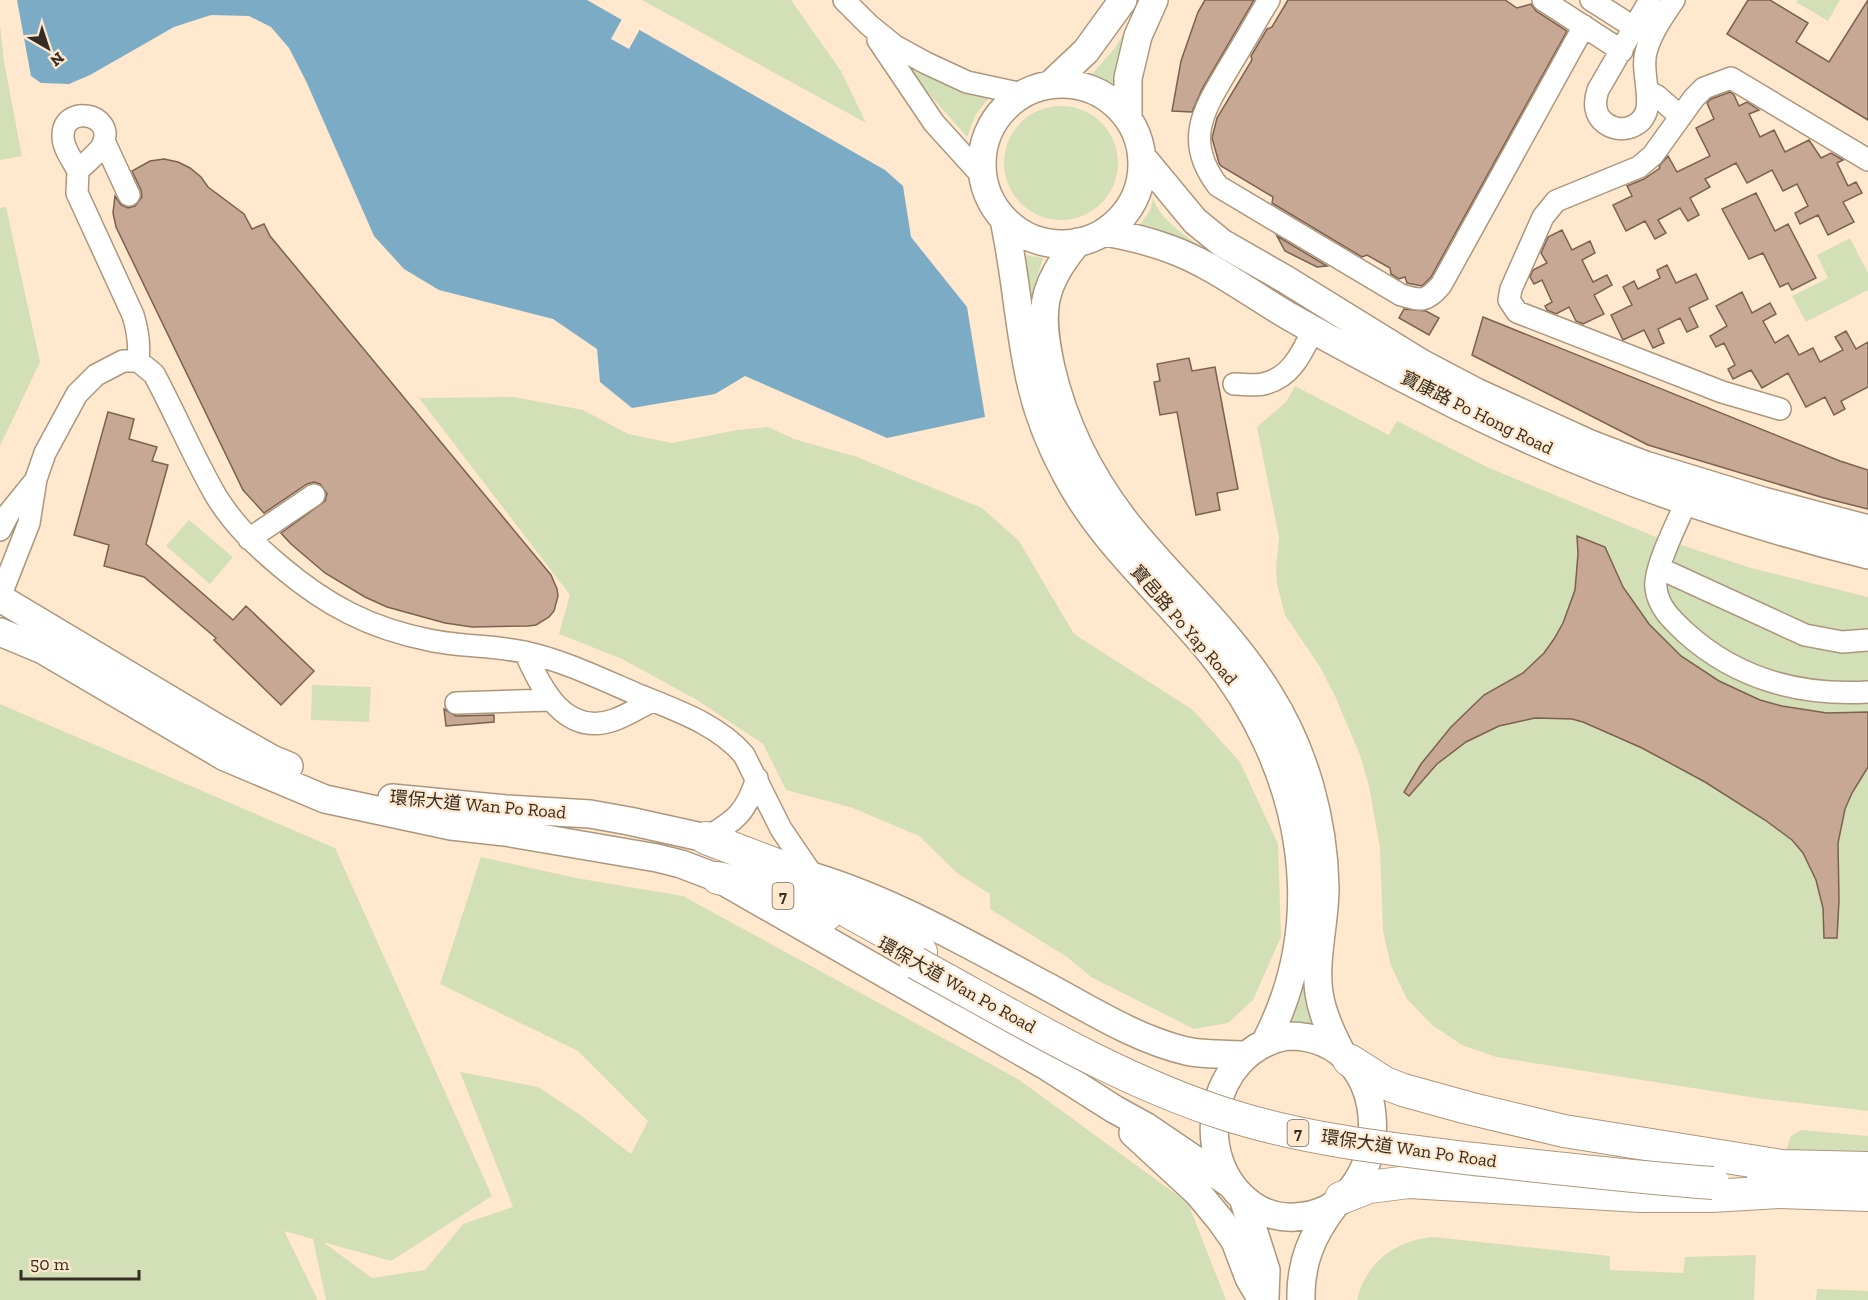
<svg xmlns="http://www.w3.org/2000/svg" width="1868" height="1300" font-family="'Zilla Slab','Noto Sans TC',serif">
  <rect width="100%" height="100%" fill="#ffe8cd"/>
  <path fill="#d3dfb6" d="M642 0H791L841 71 866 123Z
    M1798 0H1840L1828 21 1796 2Z
    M0 25 4 62 22 156 0 160Z
    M1127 28 1118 87 1092 74 1115 48Z
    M904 59 940 80 989 98 976 114 967 137 901 62Z
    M1004 163a57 57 0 1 1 114 0a57 57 0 1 1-114 0Z
    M1153 199C1163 223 1187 236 1206 251L1137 229 1150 210Z
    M6 207 40 362 0 446V208Z
    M1850 238 1868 273V290L1806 322 1792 296 1828 278 1817 255Z
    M1025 255 1043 258C1041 267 1036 278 1035 288 1031 320 1039 352 1047 382 1056 419 1069 455 1089 487 1140 570 1221 630 1269 715 1298 767 1316 834 1317 894 1317 937 1296 988 1313 1028L1290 1026 1277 1028C1285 1019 1294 1010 1298 999 1300 993 1300 987 1301 981 1305 959 1309 937 1309 914 1312 808 1277 719 1208 640 1163 589 1112 542 1079 482 1053 434 1037 382 1030 327 1027 303 1028 279 1025 255Z
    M1295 386 1389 435 1397 421 1487 467 1651 535 1751 568 1868 597V1111L1756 1098 1496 1057 1462 1045 1432 1025 1407 999 1391 966 1383 931 1380 848 1369 786 1360 755 1335 696 1320 667 1285 615 1277 584 1276 568 1279 537 1257 427 1286 402Z
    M514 397 583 410 628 434 672 443 737 430 768 427 794 439 857 457 982 508 1019 541 1074 634 1193 710 1240 762 1278 844 1281 937 1253 1000 1228 1023 1194 1029 1091 977 1067 957 990 909V894L957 873 919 836 853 808 786 790 763 744 697 700 622 659 559 634 570 595 419 398Z
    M189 520 233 557 210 584 166 546Z
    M312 685 371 687 369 722 311 720Z
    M0 704 335 848 492 1196 391 1261 323 1242 372 1278 425 1270 463 1224 513 1207 460 1072 538 1087 579 1114 631 1154 648 1121 578 1051 440 984 481 857 576 878 683 896 1018 1079 1188 1203 1226 1300H326L313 1239 284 1231 318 1300H0Z
    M1801 1130 1868 1136V1153L1786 1150 1791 1136Z
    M1434 1237 1610 1256V1270L1683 1273 1685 1257 1756 1255 1754 1300H1357C1366 1262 1396 1240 1434 1237Z
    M1817 1289 1868 1291V1300H1816Z"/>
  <path fill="#7cabc5" d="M17 0H587L885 170 903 186 911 237 967 307 985 417 887 438 745 376 715 394 632 408 600 382 597 349 553 319 439 290 404 269 374 236 306 81 289 48 271 27 249 16 211 15 174 27 90 75 69 84 41 83 31 76Z"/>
  <path fill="#ffe8cd" d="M622 19 640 29 629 49 611 39Z"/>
  <path fill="#c6a895" stroke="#7c614f" stroke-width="1.5" d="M1205 0H1254L1202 89 1192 112 1172 111 1181 61 1198 12Z
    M1288 0H1505L1517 8 1531 4 1536 11 1567 31 1431 277 1422 286 1407 283 1405 277 1399 279 1391 274 1390 268 1367 255 1362 257 1272 203 1273 197 1221 166 1219 163 1212 138 1217 118 1252 60 1251 56 1267 29 1272 27Z
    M1748 0H1770L1808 23 1796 42 1829 62 1868 0V120L1727 34Z
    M1730 92 1734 95 1739 106 1747 102 1759 110 1749 114 1760 137 1774 130 1785 152 1809 140 1821 158 1831 153 1843 160 1837 163 1848 186 1856 182 1862 193 1843 202 1854 222 1828 235 1818 215 1800 224 1795 213 1808 206 1797 184 1783 191 1772 170 1747 183 1736 163 1705 179 1710 187 1690 198 1699 215 1688 221 1680 208 1658 220 1666 233 1655 239 1645 221 1626 231 1613 205 1632 196 1627 186 1644 179 1660 168 1659 166 1668 156 1677 172 1710 156 1696 128 1714 119 1707 103 1711 99Z
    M164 159 178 162 190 168 201 177 208 187 244 214 252 229 264 224 270 236 551 575 557 589 558 596 554 611 549 617 536 625 528 626 472 627 445 623 387 607 365 597 325 573 291 544 281 533 325 501 327 494 320 484 314 482 307 484 264 513 243 490 116 227 113 213 115 196 121 205 128 208 135 206 142 197 141 190 132 171 150 161Z
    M1756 193 1775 231 1788 224 1816 278 1792 290 1788 283 1780 287 1763 253 1749 259 1722 209Z
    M1562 230 1572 250 1590 241 1595 253 1582 260 1593 282 1607 275 1612 285 1594 295 1604 314 1583 324 1576 321 1569 307 1556 314 1547 310 1545 306 1552 302 1542 280 1534 284 1530 277 1533 270 1547 263 1541 253 1548 237Z
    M1277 236 1327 266 1317 267 1285 251Z
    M1667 265 1676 283 1696 274 1702 286 1708 299 1689 308 1698 327 1687 332 1680 318 1658 329 1664 343 1653 348 1644 330 1623 340 1611 315 1632 305 1623 287 1634 281 1638 289 1660 278 1657 270Z
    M1742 292 1752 313 1770 303 1776 314 1763 321 1775 343 1788 335 1799 355 1813 348 1820 362 1843 350 1835 337 1846 331 1856 349 1868 342V387L1841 401 1845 409 1834 415 1825 397 1806 407 1788 373 1762 388 1751 370 1733 379 1728 369 1735 365 1724 343 1716 347 1710 336 1727 326 1716 306Z
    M1404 309 1426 311 1439 318 1429 335 1399 318Z
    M1483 317 1840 461 1868 470V509L1824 498 1648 445 1472 355Z
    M1189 358 1192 371 1215 367 1238 489 1217 493 1220 510 1196 515 1177 412 1160 415 1154 382 1160 381 1157 364Z
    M108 412 134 419 129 439 157 447 152 461 168 465 146 544 233 620 246 606 314 671 281 705 214 640 216 638 144 577 104 566 109 545 74 535Z
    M1577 536 1605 547 1623 587 1649 624 1681 656 1719 681 1760 700 1782 706 1827 713 1868 712V767L1852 793 1845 809 1838 843 1839 900 1837 938H1824L1823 908 1816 880 1803 853 1792 840 1765 820 1705 782 1642 748 1583 722 1572 719 1535 718 1499 726 1466 742 1437 764 1409 796 1404 792 1421 764 1451 727 1484 695 1523 673 1544 653 1554 639 1563 623 1575 590 1578 554Z
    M444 709 456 716 494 715V722L446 726Z"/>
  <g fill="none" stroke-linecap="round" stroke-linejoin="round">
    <g stroke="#ac977d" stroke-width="24">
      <path id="minor" d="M844 0 869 25 895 46 926 63 967 82 1023 94
        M1269 0C1256 21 1244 43 1231 64 1205 108 1182 139 1218 186L1401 295C1422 301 1426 302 1441 285L1584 26
        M1543 0 1622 51
        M1591 0 1635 28
        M1650 0 1598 90C1594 102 1594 115 1605 123 1613 129 1623 130 1631 127 1662 115 1639 77 1646 52 1651 33 1663 16 1674 0
        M878 40 934 123 983 177
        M1647 91 1657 96 1680 116
        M104 141 129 195
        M78 171C73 161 63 148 63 137 62 103 116 113 103 144 100 152 84 164 78 171L77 193 133 315C138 331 140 344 138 361
        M138 361 154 374C175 413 194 458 216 496 234 525 254 544 280 566 326 605 369 628 429 640 460 647 492 645 524 652 562 660 599 678 634 693 672 709 717 723 744 755L781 829 813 876
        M1234 384C1243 384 1255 386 1263 384 1291 378 1302 353 1313 330
        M1780 409 1722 392 1517 312 1509 300 1511 289 1543 217 1556 201 1639 167 1653 155 1694 98 1704 88 1731 78 1868 160
        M1686 502C1678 522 1653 569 1656 588 1658 607 1672 620 1686 633 1737 679 1801 696 1868 692
        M0 530 9 513 34 482
        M249 539 314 495
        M1659 568 1805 635 1842 642 1868 640
        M0 597 29 523 36 479 45 453 77 394 96 375 123 361H138
        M525 652C541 689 565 737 614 720 628 715 640 707 652 701
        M456 703 550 700
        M706 838C736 820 746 813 757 778"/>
    </g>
    <g stroke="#ac977d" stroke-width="30">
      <path id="major" d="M982 164a80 80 0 1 1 160 0a80 80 0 1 1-160 0Z
        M1050 85 1086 51 1123 0
        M1128 118V78L1138 36 1154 0
        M1142 157 1195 221 1222 243 1285 279 1421 363 1476 392 1588 443 1645 465 1763 501 1868 529
        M1004 220C1015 270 1018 320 1028 369 1035 407 1049 443 1067 476 1103 544 1163 594 1211 653 1300 762 1333 912 1266 1041
        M1105 232C1127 236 1149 241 1170 249 1214 265 1252 295 1292 318 1338 344 1385 369 1432 393 1571 465 1716 517 1868 555
        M1078 242C1040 286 1039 313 1051 368 1065 428 1093 482 1132 530 1177 585 1231 632 1269 694 1305 751 1324 821 1325 888 1325 923 1314 959 1319 993 1322 1014 1331 1033 1341 1052
        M0 598 219 729 272 759 289 766
        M0 632 43 650 225 757 325 799 451 826 505 832 657 858 681 864 718 878 1048 1067 1114 1109 1145 1126 1229 1183
        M392 798 506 809 590 814 629 821 706 838
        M801 873C890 898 969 945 1050 988 1094 1012 1137 1039 1186 1051 1205 1055 1227 1054 1246 1055
        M1288 1036C1401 1035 1398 1213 1295 1217 1279 1218 1265 1214 1252 1205 1188 1160 1209 1049 1288 1036Z
        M1133 1133 1198 1193 1221 1221 1235 1241 1249 1278 1262 1300
        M1243 1198 1266 1270 1265 1298
        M1301 1300C1300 1263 1312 1235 1334 1206"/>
    </g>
    <g stroke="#ac977d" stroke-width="34">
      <path id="highway" d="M706 838 782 867 849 912 921 952
        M718 878 769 890 826 915
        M1349 1060 1385 1083 1403 1090 1468 1108 1564 1131 1782 1166
        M1763 1167 1782 1166 1868 1168
        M1758 1189 1779 1192 1868 1195
        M1341 1198 1369 1187 1409 1182 1640 1196H1711L1779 1192"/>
    </g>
    <use href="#minor" stroke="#fff" stroke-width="21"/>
    <use href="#major" stroke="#fff" stroke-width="27"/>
    <use href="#highway" stroke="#fff" stroke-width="32"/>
    <g stroke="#ac977d" stroke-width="34" stroke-linecap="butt">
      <path id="highway-bridge" d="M916 963C1017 1018 1116 1079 1225 1114 1306 1140 1391 1149 1474 1159 1554 1168 1633 1177 1713 1183"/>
    </g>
    <use href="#highway-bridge" stroke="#fff" stroke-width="32"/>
  </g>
  <g text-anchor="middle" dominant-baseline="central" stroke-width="4.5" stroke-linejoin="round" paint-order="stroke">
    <g fill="#ffe8cd" stroke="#726555" stroke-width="1.5">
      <rect x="772.5" y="883" width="21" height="26" rx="4.5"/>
      <rect x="1287.5" y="1120" width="21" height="26" rx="4.5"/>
    </g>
    <g font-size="16" font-weight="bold" fill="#352d22">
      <text x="783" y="896">7</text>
      <text x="1298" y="1133">7</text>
    </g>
    <g font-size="18" fill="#352d22" stroke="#ffe8cd">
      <text transform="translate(1477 413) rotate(26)">寶康路 Po Hong Road</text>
      <text transform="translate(1184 625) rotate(49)">寶邑路 Po Yap Road</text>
      <text transform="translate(478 805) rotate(5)">環保大道 Wan Po Road</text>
      <text transform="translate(957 985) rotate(29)">環保大道 Wan Po Road</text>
      <text transform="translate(1409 1149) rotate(8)">環保大道 Wan Po Road</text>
    </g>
  </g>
  <g transform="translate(48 48) rotate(141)" stroke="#ffe8cd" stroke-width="4.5" paint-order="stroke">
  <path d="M0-4.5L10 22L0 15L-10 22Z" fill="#352d22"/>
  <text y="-9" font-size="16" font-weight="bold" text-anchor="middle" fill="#352d22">N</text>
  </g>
  <path d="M21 1270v9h118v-9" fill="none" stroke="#352d22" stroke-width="3"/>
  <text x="30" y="1270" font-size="18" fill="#352d22" stroke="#ffe8cd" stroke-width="4.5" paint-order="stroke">50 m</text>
</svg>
